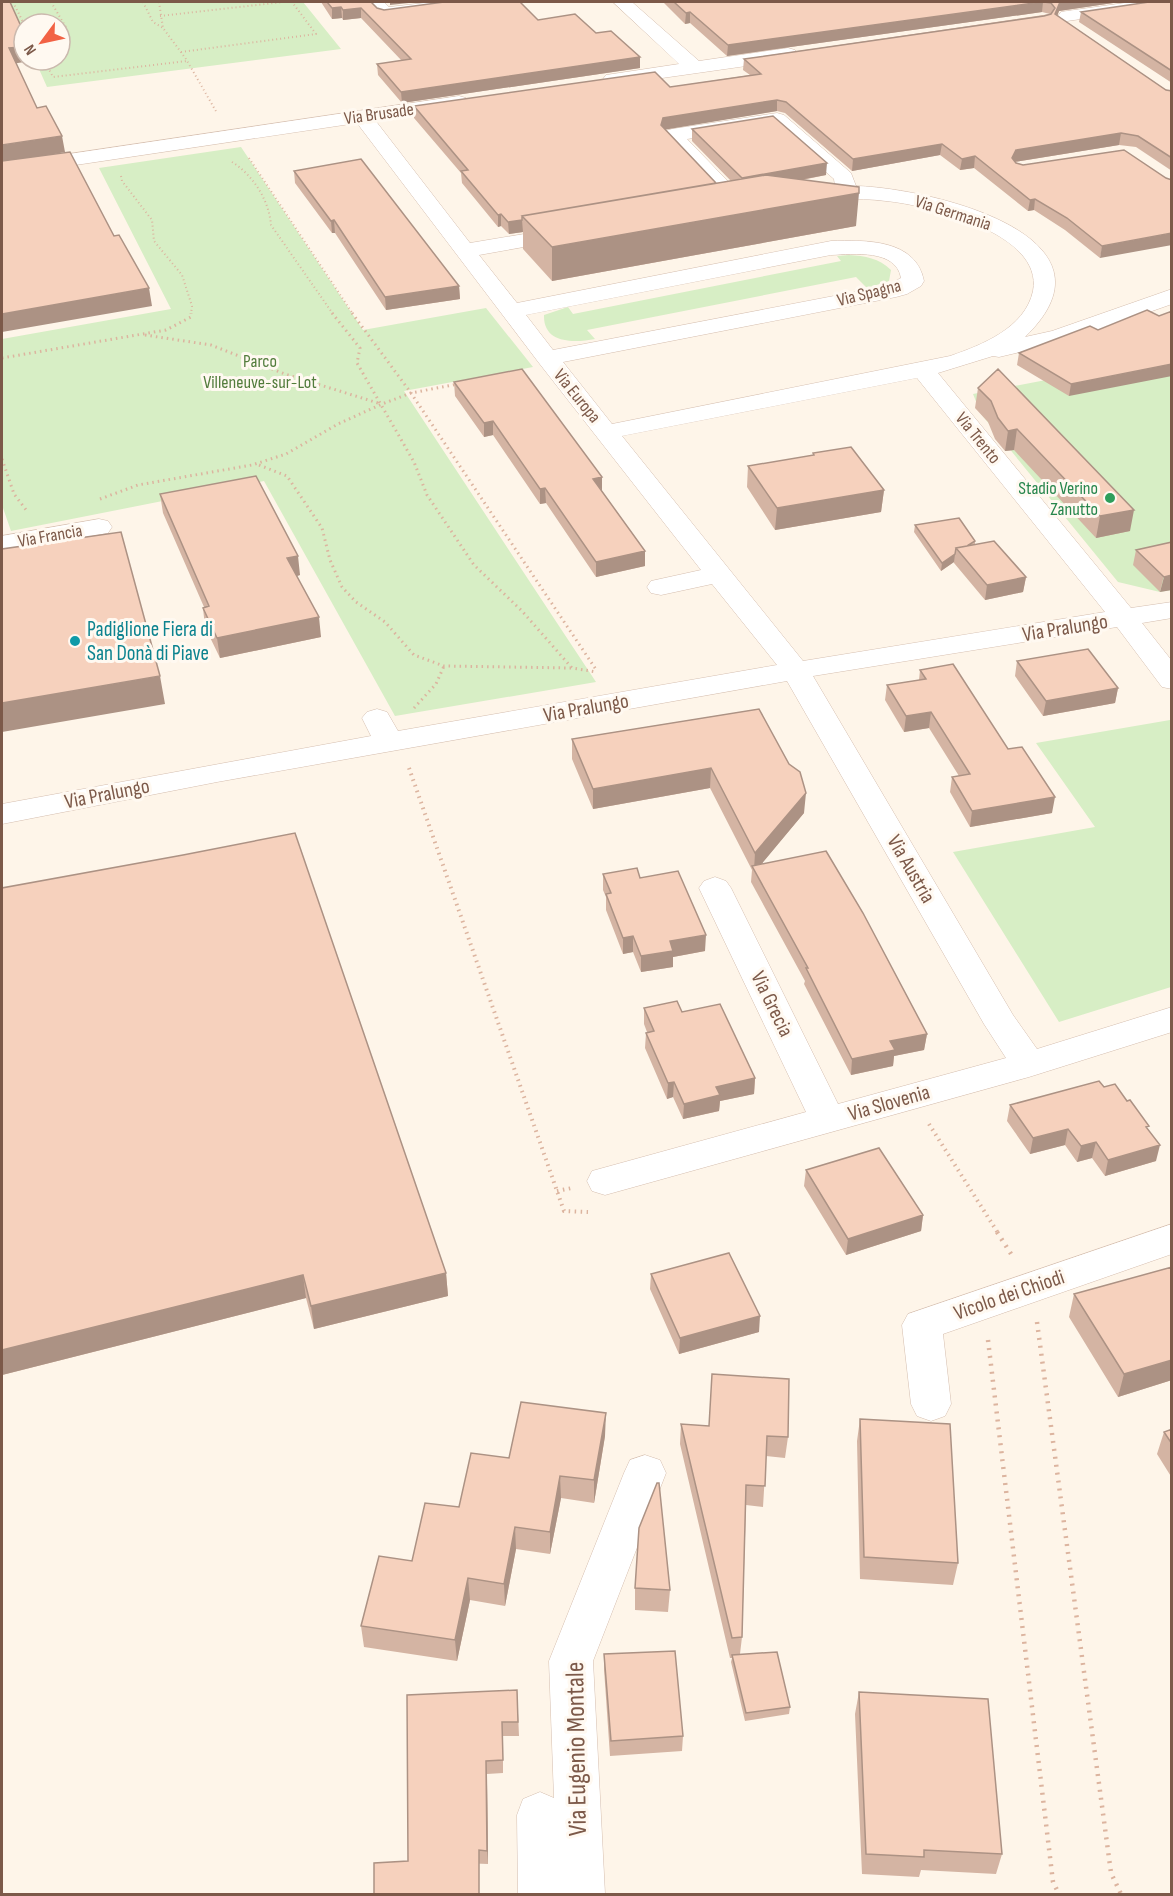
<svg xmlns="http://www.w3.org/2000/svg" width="1173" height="1896" font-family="'Sofia Sans Condensed',sans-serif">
  <rect width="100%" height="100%" fill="#fef5e9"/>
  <path fill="#d7eec5" d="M7 2H303L341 49 47 87 35 60H60V24H24V38Z
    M241 147 363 330 486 308 533 367 404 391 596 682 395 716 264 481 11 531 2 505V339L171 309 99 168Z
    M849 255C865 256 879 258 891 270L889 281 867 288 856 277 587 330 595 339C574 343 543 344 544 315L568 307 573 314 841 261 837 256Z
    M1171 356V590L1160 592 1118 582 981 414 973 394Z
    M1170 720 1171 987 1059 1022 953 852 1095 827 1036 743Z"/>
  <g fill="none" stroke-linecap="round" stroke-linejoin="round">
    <g stroke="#d5beaf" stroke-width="1">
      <path id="minor" d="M366 2H384L389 7 433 2H480L477 6 471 7 385 18 379 17Z
        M613 2H632L699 61 788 48 795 50 797 54 795 58 788 60 613 85 606 83 603 79 606 75 679 64Z
        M1132 2H1172V6L1067 21 1061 20 1058 16 1061 12 1067 11Z
        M459 96 466 98 469 102 466 106 375 120 470 243 566 227 574 228 577 233 574 238 479 255 517 303 831 241C866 240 916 239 924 281L921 286 907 294 896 297 563 362 612 424 950 356C982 345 1025 328 1033 291 1044 233 927 205 886 201 871 199 856 199 841 198 830 198 819 200 809 197L806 193 809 189 835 186 834 179 773 126 687 139 745 199 749 203 745 207 738 209 731 207 665 139 662 135 665 131 672 129 777 113 784 115 851 173 856 186C928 188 1131 235 1025 337L1052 331 1172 289V304L1067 341 999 357 993 356 938 373 1131 608 1172 602V618L1142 623 1172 661V689L1162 687 1117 627 813 676 1013 1015 1037 1049 1172 1007V1032L1029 1077 605 1195 592 1191 587 1181 592 1171 806 1112 699 888 704 881 715 877 726 881 731 888 838 1104 1006 1058 984 1024 787 681 217 782 2 824V804L371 736 362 718 367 712 377 709 387 712 398 731 777 665 712 584 661 595 651 593 647 587 651 581 701 570 539 363 357 123 2 176V164ZM831 255C854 254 896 249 901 278L886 286 553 350 526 315ZM917 378 1105 612 803 661 622 436Z
        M99 519 108 521 112 527 108 533 2 552V536Z
        M1172 1224V1254L943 1334 951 1404 945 1416 931 1421 917 1416 911 1404 902 1325 908 1314Z
        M645 1455 660 1460 666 1473 593 1661 605 1894H518L517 1815 523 1799 540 1792 554 1798 549 1661 624 1473 630 1460Z"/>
    </g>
    <path stroke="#dcb49f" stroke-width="2" stroke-dasharray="1 3" stroke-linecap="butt" d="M13 2 24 24
      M51 2 67 29 60 30
      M143 2 153 22 163 28
      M159 2 163 28 186 59 217 113
      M160 16 283 2
      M181 52 316 34 292 2
      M44 60 53 77 187 61
      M249 158 353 314
      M232 162C253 175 269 200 271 225L333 314
      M121 176 122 181 152 220 154 241 182 275 192 306 191 314"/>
    <path stroke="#dcb49f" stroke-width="3" stroke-dasharray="1.5 4" stroke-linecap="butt" d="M332 313 360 348 357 363 414 462 427 495 474 565 522 611 572 668 597 672
      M352 313 411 393 597 671
      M145 335 211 345 285 374 378 403
      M2 358 166 330 191 317V313
      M2 459 14 494 27 511
      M259 465 287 476 322 528 330 560 342 587 356 602 385 622 414 655 444 666 572 668
      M100 499 138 485 252 465 286 454 338 424 382 404 411 393 458 384
      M414 708 436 684 444 666"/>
    <path stroke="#dcb49f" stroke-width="4" stroke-dasharray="1.5 4.5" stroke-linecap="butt" d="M409 768 564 1211 588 1212
      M929 1124 998 1233
      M557 1191 572 1188"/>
    <path stroke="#dcb49f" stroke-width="4.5" stroke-dasharray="2 6" stroke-linecap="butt" d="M997 1232 1013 1257
      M1037 1322 1111 1873 1121 1894
      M988 1340 1053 1882 1059 1894"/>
    <use href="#minor" fill="#fff" fill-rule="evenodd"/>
  </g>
  <path fill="#d4b4a3" d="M321 2H371L377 8 384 10 538 20 596 33 640 57V68L402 103 378 75 377 64 402 61 361 18 343 20 342 18 332 19Z
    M663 2H1120L1059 11 1057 16 1166 90 1172 91V171L1136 147 1119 145 1015 162 1023 165 1124 150 1100 258 1065 230 1034 210 1028 211 974 168 960 170 940 155 852 171 785 113 777 111 665 129 716 183 731 181 692 141V129L826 175 802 180 856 226 552 281 523 249V232L509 234 501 226 498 227 462 183 461 173 414 118V106L670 87 750 75 743 70 744 59 1050 14 1042 12 727 56 690 23 685 24Z
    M1172 2V83L1079 22 1081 12Z
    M294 171 459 286 460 299 386 310 335 233H332L295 183Z
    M1159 316 1069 396 1017 365 1019 353 1098 330Z
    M454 382 602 491 645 551V566L596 577 546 503 540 504 493 435 484 437 455 396Z
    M978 388 1130 531 1096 538 1014 450 1005 451 995 439 988 422 975 408Z
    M813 453 884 490 881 512 775 530 747 487 748 466 813 456Z
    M160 494 300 575 297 576 321 637 220 658 205 627 203 608 204 607 163 513Z
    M915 525 975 541V545L1026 577 1023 592 985 600 954 563V562L941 571 914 532Z
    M1172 542 1160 592 1133 565 1136 550Z
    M1017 661 1118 688 1115 703 1043 716 1015 676Z
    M920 670 1008 749 1052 813 970 827 950 792 952 777 959 776 929 728 904 732 885 700 887 685 919 680Z
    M759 709 804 813 761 864 927 1034 924 1050 894 1056 893 1066 851 1075 804 984 805 981 751 882 752 870 710 788 593 809 572 759V739Z
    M603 874 640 878 705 951 673 957V967L641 972 633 952 623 954 606 910V897L603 890Z
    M2 888 446 1273 448 1296 314 1329 306 1298 2 1375Z
    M644 1008 682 1012 755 1078 754 1094 720 1101 719 1111 683 1119 673 1097 667 1099 645 1048 646 1033 647 1032 644 1024Z
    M1104 1087 1148 1129 1156 1161 1105 1176 1092 1158 1077 1162 1065 1145 1030 1154 1007 1121 1010 1105Z
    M806 1170 923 1215 921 1231 846 1255 804 1186Z
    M1172 1267V1380L1118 1397 1069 1317 1074 1294Z
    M651 1274 759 1332 679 1354 650 1289Z
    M860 1419 958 1563 953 1585 860 1579 857 1441Z
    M681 1424 788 1437 785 1458 766 1456 763 1507 746 1505 742 1637 740 1654 790 1707 789 1714 745 1721 731 1662 732 1658H730L680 1444Z
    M1172 1429V1478L1157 1454 1164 1432Z
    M605 1436 594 1503 561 1498 550 1554 516 1549 505 1606 470 1600 457 1661 364 1647 361 1626 412 1561 459 1507 509 1458Z
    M635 1588 670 1590 668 1612 635 1610Z
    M604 1654 683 1736 682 1751 610 1756 604 1669Z
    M517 1690 519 1736H503V1773L487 1774 488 1864 408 1861Z
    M859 1692 1002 1854 996 1874 921 1870 919 1877 862 1874 855 1714Z"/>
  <path fill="#ac9284" d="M390 2H418L390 5Z
    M1043 2 1042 12 727 56 728 45Z
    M1060 2H1120L1059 11 1054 25 1055 14Z
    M341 7 342 18 332 19V8Z
    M361 8V18L343 20V10Z
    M690 12V23L685 24 686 13Z
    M24 43V62L12 64 9 48Z
    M640 57V68L402 103 401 92Z
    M777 100V111L663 130 661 125 663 118Z
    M1121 133 1119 145 1014 162 1012 158 1016 150Z
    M62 136 65 152 2 164V145Z
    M942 144 940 155 852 171 853 159Z
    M975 156 974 168 960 170 962 159Z
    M827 163 826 175 741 191 742 178Z
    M859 193 856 226 552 281V247Z
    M1035 199 1034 210 1028 211 1030 200Z
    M501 214V226L498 227V215Z
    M334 220 335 233H332L331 221Z
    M522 220 523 232 509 234 508 222Z
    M1172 233V245L1100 258 1102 246Z
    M459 286 460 299 386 310 385 297Z
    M149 288 152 306 2 332V314Z
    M1172 364V376L1069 396 1071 384Z
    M493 421V435L484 437V423Z
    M1017 429 1014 450 1005 451 1008 431Z
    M602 477V491L593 479Z
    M545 488 546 503 540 504V489Z
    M884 490 881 512 775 530 777 508Z
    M1134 510 1130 531 1096 538 1100 516Z
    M645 551V566L596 577V562Z
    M955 554 954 562 941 571 942 563Z
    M298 556 300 575 290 578 287 558Z
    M1172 575V590L1160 592 1164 577Z
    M1026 577 1023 592 985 600 987 585Z
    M319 617 321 637 220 658 217 638Z
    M160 676 165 704 2 732V703Z
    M1118 688 1115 703 1043 716 1046 701Z
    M931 712 929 728 904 732 906 716Z
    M711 768 710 788 593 809V789Z
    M806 793 804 813 755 872 754 870 755 853Z
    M1055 797 1052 813 970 827 972 811Z
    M706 935 705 951 673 957V967L641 972V956L670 941Z
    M633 936V952L623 954V938Z
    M927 1034 924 1050 894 1056 893 1066 851 1075 852 1059 890 1041Z
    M755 1078 754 1094 720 1101 719 1111 683 1119 684 1104 716 1087Z
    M674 1082 673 1097 667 1099 668 1083Z
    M1068 1129 1065 1145 1030 1154 1033 1138Z
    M1096 1142 1092 1158 1077 1162 1081 1146Z
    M1160 1145 1156 1161 1105 1176 1108 1160Z
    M923 1215 921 1231 846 1255 848 1239Z
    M446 1273 448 1296 314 1329 311 1306Z
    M303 1275 306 1298 2 1375V1350Z
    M760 1316 759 1332 679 1354 680 1338Z
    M1172 1360V1380L1118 1397 1124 1374Z
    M606 1413 605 1436 594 1503V1480Z
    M560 1476 561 1498 550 1554V1532Z
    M515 1527 516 1549 505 1606 504 1584Z
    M468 1578 470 1600 457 1661 455 1640Z
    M486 1761 487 1774 488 1864 487 1851Z"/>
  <path fill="#f6d1bd" stroke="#ac9284" stroke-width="1.5" d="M2 2H10L24 33V43L20 44 22 47 9 48 37 108 46 106 62 136 2 145Z
    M327 2H371L377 8 384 10 444 2H520L538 20 575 14 596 33 611 31 640 57 401 92 377 64 411 59 361 8 343 10 341 7 332 8Z
    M674 2H1041L728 45 690 12 686 13Z
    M1044 2H1060L1055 14 1166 90 1172 91V158L1138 136 1121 133 1016 150 1012 158 1016 163 1023 165 1124 150 1166 178 1172 180V233L1102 246 1067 218 1035 199 1030 200 975 156 962 159 942 144 853 159 786 102 777 100 663 118 661 125 716 183 522 216V220L508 222 501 214 498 215 461 171 468 170 414 106 655 72 670 87 761 74 744 59 1044 16 1051 14 1055 8 1051 3Z
    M1149 2H1172V71L1081 12Z
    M773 116 827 163 742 178 692 129Z
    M70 152 114 236 119 235 149 288 2 314V161Z
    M361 159 459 286 385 297 334 220 331 221 294 171Z
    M766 175 859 187V193L552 247 522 216Z
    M1147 310 1159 316 1172 311V364L1071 384 1019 353 1090 326 1098 330Z
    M522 369 602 477 593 479 645 551 596 562 545 488 540 489 493 421 484 423 454 382Z
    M998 369 1134 510 1100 516 1017 429 1008 431 998 418 991 401 978 388Z
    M851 447 884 490 777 508 748 466 814 455 813 453Z
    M256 476 298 556 287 558 319 617 217 638 203 608 209 606 160 494Z
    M959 518 975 541 967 546 956 548 955 554 942 563 915 525Z
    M121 532 160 676 2 703V549Z
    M994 541 1026 577 987 585 956 548Z
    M1172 542V575L1164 577 1136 550Z
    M1088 649 1118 688 1046 701 1017 661Z
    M953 664 1008 749 1022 747 1055 797 972 811 952 777 970 774 931 712 906 716 887 685 926 679 920 670Z
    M759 709 789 764 800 772 806 793 755 853 711 768 593 789 572 739Z
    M295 833 446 1273 311 1306 303 1275 2 1350V888L183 855Z
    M826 851 863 913 927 1034 890 1041 895 1050 852 1059 806 968H808L752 866Z
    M637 868 640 878 678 871 706 935 670 941 673 951 641 956 633 936 623 938 606 894 611 893 603 874Z
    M677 1001 682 1012 720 1004 755 1078 716 1087 720 1095 684 1104 674 1082 668 1083 646 1033 654 1031 644 1008Z
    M1099 1081 1104 1087 1115 1084 1127 1101 1130 1100 1149 1126 1146 1127 1160 1145 1108 1160 1096 1142 1081 1146 1068 1129 1033 1138 1010 1105Z
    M879 1148 923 1215 848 1239 806 1170Z
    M729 1253 760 1316 680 1338 651 1274Z
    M1172 1267V1360L1124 1374 1074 1294Z
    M712 1374 789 1379 788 1437 767 1436 765 1486 746 1485 742 1637 732 1638 681 1424 709 1426Z
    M521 1402 606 1413 594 1480 560 1476 550 1532 515 1527 504 1584 468 1578 455 1640 361 1626 379 1556 412 1561 425 1503 459 1507 471 1453 509 1458Z
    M860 1419 950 1424 958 1563 864 1557Z
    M1172 1429V1444L1164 1432Z
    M657 1483H659L670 1590 635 1588 639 1528Z
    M675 1651 683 1736 611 1741 604 1654Z
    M777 1652 790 1707 746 1713 732 1655Z
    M517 1690 518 1722H502L503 1760 486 1761 487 1851 479 1850V1894H374V1863L408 1861 407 1695Z
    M859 1692 988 1699 1002 1854 924 1850V1857L866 1854Z"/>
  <circle fill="#2e9e5b" stroke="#fff9f1" stroke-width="2" cx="1110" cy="498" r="6"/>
  <circle fill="#0f9aa8" stroke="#fff9f1" stroke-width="2" cx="75" cy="641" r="6"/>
  <g text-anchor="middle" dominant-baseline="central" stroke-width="6" stroke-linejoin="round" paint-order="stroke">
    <g font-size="18" fill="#7c5949" stroke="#fff9f1">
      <text transform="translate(379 114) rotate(-8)">Via Brusade</text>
      <text transform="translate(953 213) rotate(18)">Via Germania</text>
      <text transform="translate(869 293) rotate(-14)">Via Spagna</text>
      <text transform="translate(577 396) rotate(51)">Via Europa</text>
      <text transform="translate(978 438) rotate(51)">Via Trento</text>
      <text transform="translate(50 536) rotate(-10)">Via Francia</text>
    </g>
    <g font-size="18" fill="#527c3c" stroke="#fff9f1">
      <text x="260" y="361">Parco<tspan x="260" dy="21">Villeneuve-sur-Lot</tspan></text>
    </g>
    <g font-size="18" fill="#27864d" stroke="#fff9f1" text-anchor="end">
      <text x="1098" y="488">Stadio Verino<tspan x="1098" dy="21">Zanutto</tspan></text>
    </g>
    <g font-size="21" fill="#7c5949" stroke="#fff9f1">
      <text transform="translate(1065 628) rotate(-9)">Via Pralungo</text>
      <text transform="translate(586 708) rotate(-10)">Via Pralungo</text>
      <text transform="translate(107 794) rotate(-11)">Via Pralungo</text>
      <text transform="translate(911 869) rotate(60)">Via Austria</text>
      <text transform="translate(772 1004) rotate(64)">Via Grecia</text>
      <text transform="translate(889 1103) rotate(-16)">Via Slovenia</text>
      <text transform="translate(1009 1295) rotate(-19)">Vicolo dei Chiodi</text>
    </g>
    <g font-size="21" fill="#0d838f" stroke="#fff9f1" text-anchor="start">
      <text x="87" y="629">Padiglione Fiera di<tspan x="87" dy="24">San Donà di Piave</tspan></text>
    </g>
    <g font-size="26" fill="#7c5949" stroke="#fff9f1">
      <text transform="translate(577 1749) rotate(-91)">Via Eugenio Montale</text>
    </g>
  </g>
  <rect width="1173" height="1896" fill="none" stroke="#7c5949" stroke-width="6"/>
  <g transform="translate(42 42) rotate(237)"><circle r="28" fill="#fff9f1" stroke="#cbb9ae" stroke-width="1.5"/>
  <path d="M0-4.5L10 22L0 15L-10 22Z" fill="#f26244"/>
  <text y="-9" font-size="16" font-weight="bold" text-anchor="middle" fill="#7c5949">N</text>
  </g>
</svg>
